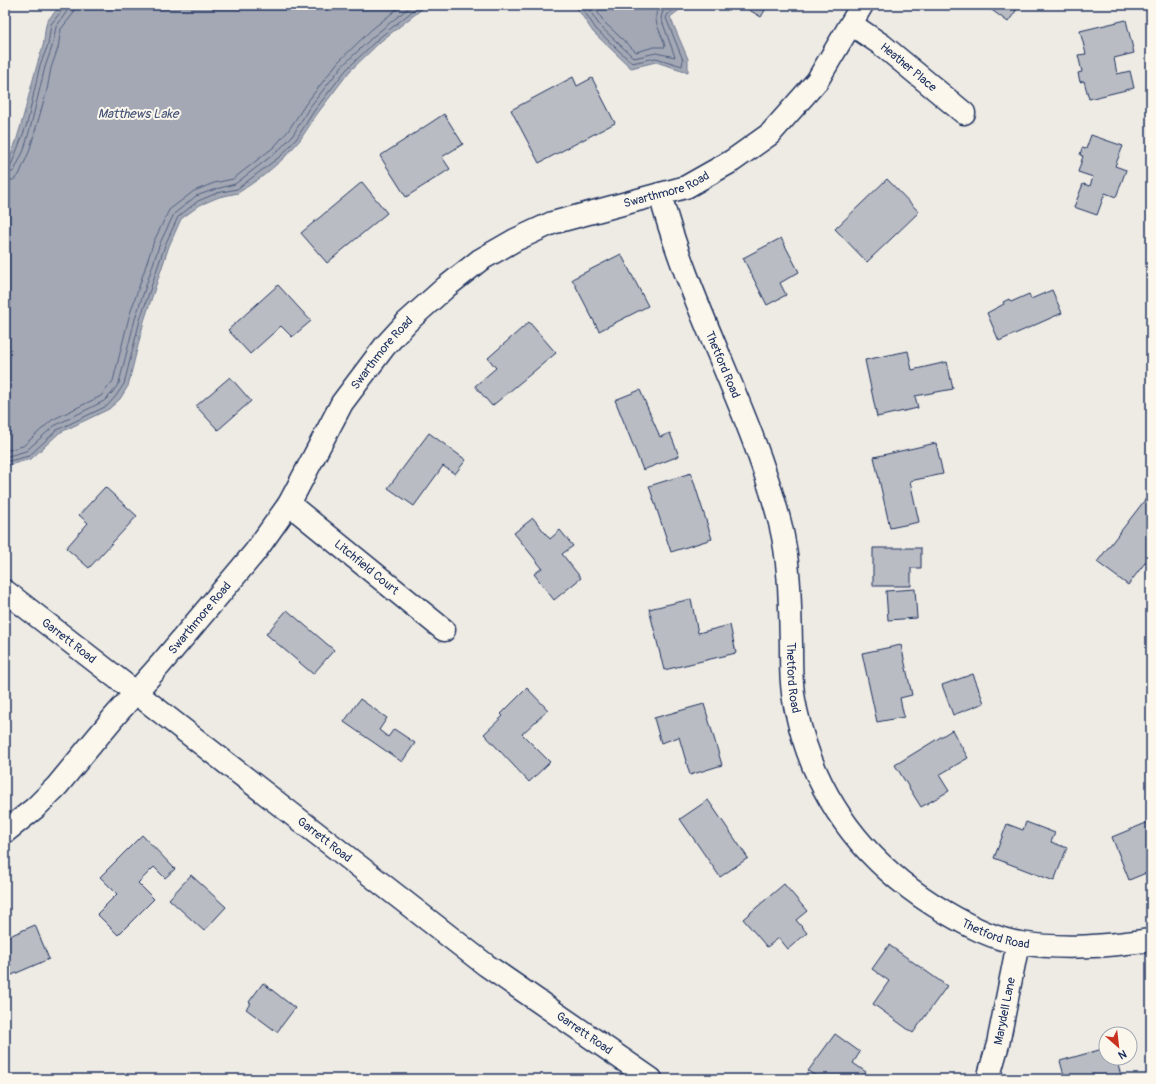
<svg xmlns="http://www.w3.org/2000/svg" width="1156" height="1084" font-family="Pangolin,sans-serif">
  <rect width="100%" height="100%" fill="#eeebe4"/>
  <filter id="ink" filterUnits="userSpaceOnUse"><feTurbulence type="fractalNoise" baseFrequency=".025" numOctaves="2"/><feDisplacementMap in="SourceGraphic" scale="8" xChannelSelector="R" yChannelSelector="G"/><feConvolveMatrix kernelMatrix="1 2 1 2 8 2 1 2 1" color-interpolation-filters="sRGB"/></filter>
  <g filter="url(#ink)">
    <path fill="#a3a8b4" stroke="#6d7892" d="M60 5H427L381 41 349 72 317 114 300 140 284 158 263 176 238 193 219 197 200 205 181 219 169 246 144 321 128 386 120 399 109 409 59 433 31 459 5 466V170C23 130 29 87 43 46 45 39 44 29 47 22 50 16 57 11 60 5Z
      M575 5H686L670 17 688 59V72L656 62 631 68 593 32Z"/>
    <g fill="none" stroke-linecap="round" stroke-linejoin="round">
      <path stroke="#515f80" stroke-width="1" d="M580 5 596 29 632 63 656 58 682 66 683 60 666 18 668 14 680 5
        M586 5 600 26 634 58 656 53 675 57 661 18 663 11 671 5
        M593 5 604 22 636 52 654 47H665C663 33 648 18 661 5
        M5 170 10 168 27 124 40 65 48 45 51 24 60 13 64 5
        M5 175 14 171 24 150 31 125 45 67 52 47 56 27 67 11 69 5
        M5 181 13 180 19 175 29 152 47 90 51 68 58 48 61 29 73 14 75 5
        M5 451 23 446 52 420 101 396 113 381 129 317 154 241 169 210 194 191 214 183 233 179 274 147 288 131 305 105 338 62 371 30 402 5
        M5 457 26 451 54 426 104 401 112 393 119 383 135 319 160 243 174 214 196 196 216 189 235 184 278 151 293 135 309 108 342 66 375 35 412 5
        M5 462 29 456 57 430 107 406 116 396 124 384 140 320 165 245 178 217 198 201 217 193 237 189 282 155 297 138 314 111 346 70 379 38 420 5"/>
    </g>
    <path fill="#b9bcc3" stroke="#1b2f5e" d="M741 5H768L761 17Z
      M985 5H1020L1008 22Z
      M1126 20 1134 53 1114 58 1117 74 1130 71 1134 88 1089 99 1084 81 1080 82 1078 73 1082 72 1078 55 1086 54 1080 31Z
      M573 77 577 86 592 78 615 123 539 163 511 110Z
      M444 114 463 144 442 157 450 169 406 197 380 156Z
      M1091 135 1123 146 1115 166 1126 170 1116 197 1105 193 1097 215 1074 207 1083 184 1090 186 1093 177 1078 172 1083 156 1080 155 1082 148 1086 149Z
      M887 179 919 212 867 262 835 229Z
      M362 182 387 213 327 263 301 233Z
      M781 238 799 272 780 283 786 295 767 305 743 258Z
      M621 254 648 306 599 331 572 279Z
      M278 285 311 321 292 337 281 326 250 354 228 330Z
      M1052 290 1062 313 999 341 987 313 1004 304 1003 302 1009 299 1011 302 1029 294 1031 299Z
      M529 322 556 353 492 406 475 386 496 368 488 358Z
      M908 351 912 370 947 362 953 389 915 396 918 408 877 417 865 360Z
      M230 377 251 401 218 430 196 406Z
      M640 390 660 437 670 433 679 456 643 470 615 400Z
      M429 433 466 460 455 474 443 466 414 506 388 488Z
      M936 443 943 474 910 481 919 522 890 528 874 457Z
      M691 473 712 539 671 552 649 486Z
      M105 487 137 516 89 568 66 548 88 523 79 515Z
      M1151 492V555L1128 585 1097 562Z
      M533 518 550 539 560 530 573 546 562 554 581 578 554 600 534 574 542 568 514 533Z
      M873 548H921V568H911V586H873Z
      M915 589 917 618 888 620 886 591Z
      M691 599 698 633 730 625 736 653 664 670 649 609Z
      M287 610 334 650 313 674 266 634Z
      M901 645 912 695 900 698 904 717 877 722 862 653Z
      M973 674 984 703 953 715 942 685Z
      M527 688 548 710 522 734 550 762 529 782 484 734 503 716 501 714Z
      M360 699 387 718 379 730 388 737 394 729 415 743 402 762 344 722Z
      M704 704 722 765 690 775 679 737 661 743 654 718Z
      M952 730 968 758 939 775 949 791 921 807 895 765Z
      M708 800 748 858 720 877 680 819Z
      M1151 821V871L1129 880 1112 837Z
      M1026 822 1055 833 1051 842 1067 848 1054 881 994 858 1007 824 1023 830Z
      M142 835 175 869 165 878 154 867 138 883 154 899 118 935 97 914 117 894 100 877Z
      M191 875 226 907 204 931 169 899Z
      M784 884 807 911 796 920 807 933 788 949 779 938 767 947 743 919Z
      M35 925 49 959 5 978V938Z
      M889 945 947 986 913 1033 873 1004 889 981 872 969Z
      M263 983 295 1008 277 1032 246 1009 251 1003 249 1002Z
      M835 1034 860 1052 853 1063 866 1072 861 1079H820L808 1071Z
      M1106 1048V1058H1116L1122 1079H1065L1060 1061Z"/>
    <g fill="none" stroke-linecap="round" stroke-linejoin="round">
      <g stroke="#1b2f5e" stroke-width="25">
        <g id="minor">
          <path id="s1" d="M851 24 882 45 964 113"/>
          <path id="s2" d="M660 194C690 307 751 410 780 523 790 563 790 604 791 645 791 667 791 689 796 710 815 799 867 866 945 912 967 925 993 939 1020 943 1064 950 1107 946 1151 940"/>
          <path id="s3" d="M289 504 444 630"/>
          <path id="s4" d="M5 591 486 965 651 1079"/>
          <path id="s5" d="M5 832 35 808 57 786 114 717 160 665 255 552 289 504 342 403 385 346 407 322 446 287 480 260 515 240 552 223 686 187 732 161 770 134 817 81 862 5"/>
          <path id="s6" d="M988 1079 998 1044 1018 943"/>
        </g>
      </g>
      <use href="#minor" stroke="#fbf7ec" stroke-width="22"/>
    </g>
  </g>
  <g text-anchor="middle" dominant-baseline="central" stroke-width="4" stroke-linejoin="round" paint-order="stroke">
    <g font-size="12" fill="#1b2f5e" stroke="#fbf7ec">
      <text stroke="none"><textPath href="#s1" startOffset="72">Heather Place</textPath></text>
      <text stroke="none"><textPath href="#s5" startOffset="949">Swarthmore Road</textPath></text>
      <text stroke="none"><textPath href="#s5" startOffset="613">Swarthmore Road</textPath></text>
      <text stroke="none"><textPath href="#s2" startOffset="182">Thetford Road</textPath></text>
      <text stroke="none"><textPath href="#s3" startOffset="100">Litchfield Court</textPath></text>
      <text stroke="none"><textPath href="#s5" startOffset="290">Swarthmore Road</textPath></text>
      <text stroke="none"><textPath href="#s4" startOffset="81">Garrett Road</textPath></text>
      <text stroke="none"><textPath href="#s2" startOffset="506">Thetford Road</textPath></text>
      <text stroke="none"><textPath href="#s4" startOffset="405">Garrett Road</textPath></text>
      <text stroke="none"><textPath href="#s2" startOffset="853">Thetford Road</textPath></text>
      <text stroke="none"><textPath href="#s6" startOffset="70">Marydell Lane</textPath></text>
      <text stroke="none"><textPath href="#s4" startOffset="729">Garrett Road</textPath></text>
    </g>
    <g font-size="13" font-style="italic" fill="#445378" stroke="#fbf7ec">
      <text x="138" y="114">Matthews Lake</text>
    </g>
  </g>
  <rect width="1156" height="1084" fill="none" stroke="#fbf7ec" stroke-width="20"/>
  <rect x="10" y="10" width="1136" height="1064" fill="none" stroke="#1b2f5e" stroke-width="1.5" filter="url(#ink)"/>
  <g transform="translate(1118 1046) rotate(152)"><circle r="19" fill="#fbf7ec" stroke="#a1a7b3"/>
  <path d="M0-3L7 15L0 10L-7 15Z" fill="#c8321e"/>
  <text y="-6" font-size="11" font-weight="bold" text-anchor="middle" fill="#1b2f5e">N</text>
  </g>
</svg>
